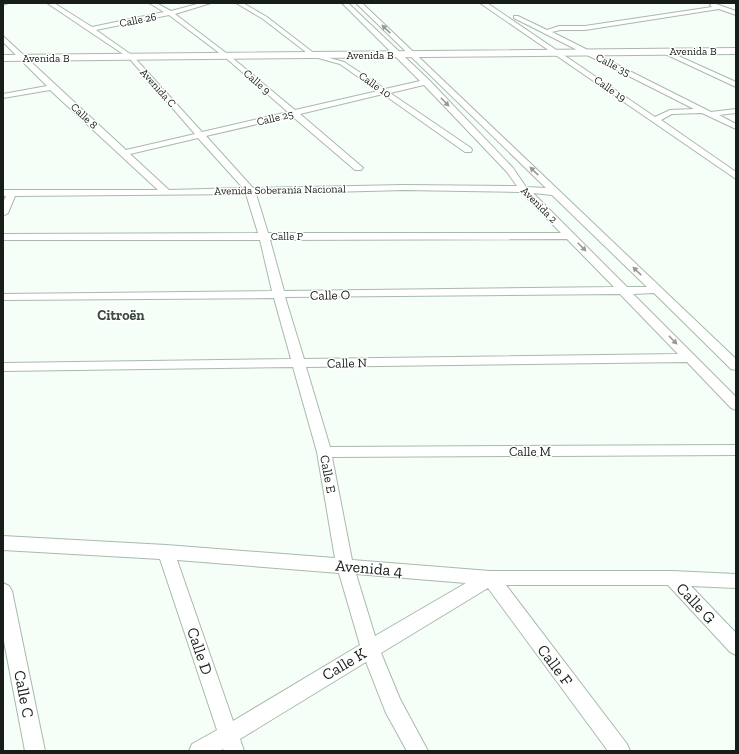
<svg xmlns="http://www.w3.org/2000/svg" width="739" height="754" font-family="'Zilla Slab',serif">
  <rect width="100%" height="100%" fill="#f5fef7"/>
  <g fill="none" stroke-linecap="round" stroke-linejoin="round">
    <g stroke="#aab9ac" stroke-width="2">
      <path id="minor" d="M3 3H8L3 5Z
        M47 3H54L92 27 164 12 149 3H156L171 11 201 3H211L175 14 230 56 295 110 378 91 340 64 311 56 263 19 236 3H243L267 17 315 54 344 62 385 89 420 81 342 3H348L429 80 513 168 526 187 546 188 356 3H362L736 359V370L731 369 654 293 633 294 736 397V410L731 408 687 362 306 367 330 447 736 445V455L332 457 352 560 490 571H672L736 574V588L691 586 736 633V655L730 652 668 585H506L627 744 630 751H608L488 588 381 653 400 699 428 751H407L386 713 366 662 240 739 244 751H224L223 749 219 751H189L192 744 217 730 160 559 3 550V536L166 545 335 558 317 452 293 367 3 371V363L291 359 274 298 3 300V294L272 291 260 240H3V234L258 233 246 194 15 196 8 213 3 216V202L6 196H3V190H158L50 90 3 98V94L47 86 3 42V36L126 150 195 134 129 58ZM169 15 226 58 288 112 202 132 133 56 96 30ZM424 85 507 172 517 186 404 185 253 188 206 136 292 116 355 170H361L363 168 361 166 300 114 383 94 465 152H471L472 150 471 148 390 93ZM198 138 243 188 169 190 130 154ZM404 190 521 192 561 233H268L256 194ZM533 193 552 195 647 287H627ZM567 239 614 287 284 291 270 240ZM620 294 678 354 304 359 285 297ZM177 560 339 573 360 645 233 721ZM356 574 466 583 375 636Z
        M480 3H487L655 117 670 110 694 109 514 18V16H518L547 30 559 26H585L712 7 710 5 713 3 736 11V15L719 9 585 30H560L552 32 711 112 736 109V113L719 115 736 124V129L702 113 672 114 661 120 736 172V179Z
        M665 50 736 82V87L663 53 662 52Z
        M3 583 9 586 12 591 45 751H25L3 636Z"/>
    </g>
    <g stroke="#aab9ac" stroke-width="2">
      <path id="tertiary" d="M736 48V54L3 61V55Z"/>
    </g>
    <use href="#minor" fill="#fff" fill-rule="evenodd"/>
    <use href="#tertiary" fill="#fff" fill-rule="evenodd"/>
  </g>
  <defs><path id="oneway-solid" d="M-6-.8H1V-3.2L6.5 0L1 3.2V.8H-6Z"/></defs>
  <g fill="#979998">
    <use href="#oneway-solid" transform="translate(386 29) rotate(-136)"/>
    <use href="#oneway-solid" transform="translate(445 102) rotate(46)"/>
    <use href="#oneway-solid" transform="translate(534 171) rotate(-136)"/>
    <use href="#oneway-solid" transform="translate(582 247) rotate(45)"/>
    <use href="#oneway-solid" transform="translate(637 271) rotate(-136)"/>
    <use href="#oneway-solid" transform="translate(673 340) rotate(46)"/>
  </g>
  <g text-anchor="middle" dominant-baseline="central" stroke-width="3" stroke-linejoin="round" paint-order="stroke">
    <g font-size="11" fill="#181d19" stroke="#fff">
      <text transform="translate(138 20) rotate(-11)">Calle 26</text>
      <text x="693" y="51">Avenida B</text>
      <text x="370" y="55">Avenida B</text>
      <text x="46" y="58">Avenida B</text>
      <text transform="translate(613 65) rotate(27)">Calle 35</text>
      <text transform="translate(257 82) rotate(41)">Calle 9</text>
      <text transform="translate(375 85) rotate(35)">Calle 10</text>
      <text transform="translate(158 88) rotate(48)">Avenida C</text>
      <text transform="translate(610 89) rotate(35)">Calle 19</text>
      <text transform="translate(84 116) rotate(43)">Calle 8</text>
      <text transform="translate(275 118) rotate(-13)">Calle 25</text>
      <text transform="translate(280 190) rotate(-1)">Avenida Soberanía Nacional</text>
      <text transform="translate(539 205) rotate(45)">Avenida 2</text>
      <text x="287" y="236">Calle P</text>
    </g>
    <g font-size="13" fill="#181d19" stroke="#fff">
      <text transform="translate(330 295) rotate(-1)">Calle O</text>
      <text transform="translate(347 363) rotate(-1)">Calle N</text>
      <text x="530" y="451">Calle M</text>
      <text transform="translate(328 474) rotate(79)">Calle E</text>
    </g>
    <g font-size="14" font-weight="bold" fill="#3d493f" stroke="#fff">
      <text x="121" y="315">Citroën</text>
    </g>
    <g font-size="16" fill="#181d19" stroke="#fff">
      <text transform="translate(369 568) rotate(5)">Avenida 4</text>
      <text transform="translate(696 603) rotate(47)">Calle G</text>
      <text transform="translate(200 651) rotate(71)">Calle D</text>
      <text transform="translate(344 664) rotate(-31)">Calle K</text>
      <text transform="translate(555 665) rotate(53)">Calle F</text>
      <text transform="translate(24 694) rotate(79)">Calle C</text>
    </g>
  </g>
  <rect width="739" height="754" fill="none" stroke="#181d19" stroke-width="8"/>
</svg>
